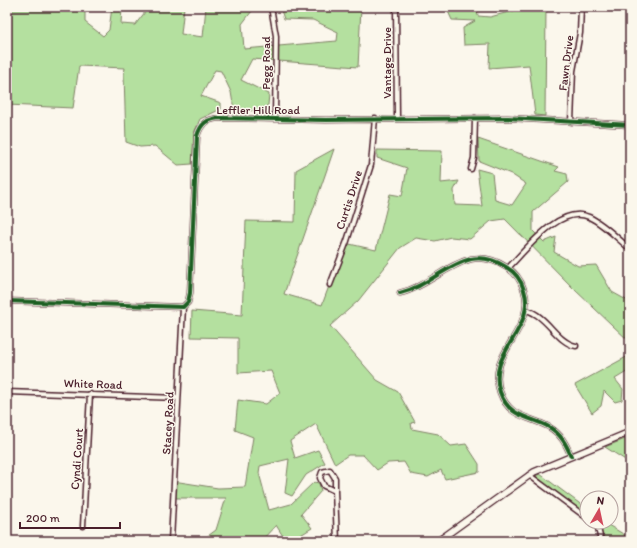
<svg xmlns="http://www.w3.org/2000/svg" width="637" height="548" font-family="Itim,sans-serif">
  <rect width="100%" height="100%" fill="#fbf7ec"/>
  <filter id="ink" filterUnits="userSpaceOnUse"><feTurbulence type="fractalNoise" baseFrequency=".025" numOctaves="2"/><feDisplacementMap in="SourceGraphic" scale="8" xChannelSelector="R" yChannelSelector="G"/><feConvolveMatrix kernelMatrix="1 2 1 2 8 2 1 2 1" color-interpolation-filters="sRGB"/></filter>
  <g filter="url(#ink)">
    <path fill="#b4e09f" stroke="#7f8065" d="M7 7H85V22L103 36 109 30 112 7H122L121 24 135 25 149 7H184L181 34 203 37 206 7H255L242 24 244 49 337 41 338 32 313 20 284 19 280 7H361L358 67 252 59 241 80 269 94 268 105 260 111 234 110 231 92 221 71 215 70 201 96 221 103V109L200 119 194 133 192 164 178 165 155 146 140 147 126 142 124 74 125 68 79 66 73 108 7 105Z
      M446 7H477L478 16 490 17 528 7H546L545 116 535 115 529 65 489 68 490 44 464 45 463 28 475 21 452 20Z
      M478 139 559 167 555 171 567 174 568 182 533 212V231L544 242 556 237 554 252 578 266 596 265 612 292 630 302V342L575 290 505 219 491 221 470 239 451 237 435 241 416 238 400 248 358 301 330 326 377 380 398 392 415 422 411 423 412 429 438 434 451 446 466 444 479 464V472L445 479 441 470 428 477 411 474 404 462 388 463 377 470 363 455H348L335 464 316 424 290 441 295 458 318 450 325 463 306 475 292 496 285 493 289 459 260 466 259 473 269 510 291 504 314 482 319 483 321 491 301 514 312 528 291 541H286L276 525 261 541H201L216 530 226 498H172L173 481 218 488 245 487 253 437 235 430 238 400 266 404 280 393 271 371 238 373V338L191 337 192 311 242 315 246 221 295 222 296 170 334 149 284 294 322 305 345 243 376 250 390 194 402 196 407 168 377 158V150L442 151 441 183 459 181 454 190 455 205 482 206 477 169 492 173 495 200 512 205 526 184 511 174 479 161Z
      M630 355V370L615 379 623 389 622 400 615 402 604 391 601 406 592 413 575 385Z
      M630 437V463L605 447Z
      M540 474 587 509V516L535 476Z
      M595 522H603L630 538V541H603L602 533Z"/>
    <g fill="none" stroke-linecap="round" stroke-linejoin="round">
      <g stroke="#4a1f2b" stroke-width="7">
        <path id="street" d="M271 7 276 36 275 119
          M396 7 397 118
          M571 122 573 71 580 33 581 7
          M628 125 630 117
          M471 169 474 158 475 118
          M508 268C526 250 560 204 589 217 604 224 617 238 630 249
          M330 285 347 241 371 165 375 118
          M400 293C426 287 446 265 471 259 483 257 495 260 506 267 515 272 521 280 524 290 537 329 486 352 500 392 509 418 529 416 549 427 561 434 566 444 571 456
          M7 301 183 307 188 302 190 293 197 136C201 123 207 119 220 118L326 120 508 118 630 125
          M526 310C547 315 557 343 576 346
          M7 392 178 398
          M330 470 335 478V491L324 486 320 478 322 472Z
          M529 475 587 518
          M335 491 337 541
          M592 522 598 528 601 541
          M83 526 90 394
          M171 541 183 307"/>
      </g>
      <g stroke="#4a1f2b" stroke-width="8">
        <path id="secondary" d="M438 541 534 472 630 432"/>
      </g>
      <use href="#street" stroke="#fbf7ec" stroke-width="4"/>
      <use href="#secondary" stroke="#fbf7ec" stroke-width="5.5"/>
      <g stroke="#fbf7ec" stroke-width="6">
        <path id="cycleway" d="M400 293C426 287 446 265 471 259 483 257 495 260 506 267 515 272 521 280 524 290 537 329 486 352 500 392 509 418 529 416 549 427 561 434 566 444 571 456
          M7 301 183 307 188 302 190 293 197 136C201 123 207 119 220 118L326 120 508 118 630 125"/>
      </g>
      <use href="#cycleway" stroke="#1b5e20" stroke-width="4"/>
    </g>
  </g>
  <g text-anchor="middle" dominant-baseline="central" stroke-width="3" stroke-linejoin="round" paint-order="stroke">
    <g font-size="12" fill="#4a1f2b" stroke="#fbf7ec">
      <text transform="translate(266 63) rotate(-90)">Pegg Road</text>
      <text transform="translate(387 63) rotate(-90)">Vantage Drive</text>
      <text transform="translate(566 63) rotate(-83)">Fawn Drive</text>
      <text x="258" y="110">Leffler Hill Road</text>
      <text transform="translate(349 200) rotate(-72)">Curtis Drive</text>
      <text transform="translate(93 384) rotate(2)">White Road</text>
      <text transform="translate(168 423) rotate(-87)">Stacey Road</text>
      <text transform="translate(77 459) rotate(-86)">Cyndi Court</text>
    </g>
  </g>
  <rect width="637" height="548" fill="none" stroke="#fbf7ec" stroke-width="24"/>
  <rect x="12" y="12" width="613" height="524" fill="none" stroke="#4a1f2b" stroke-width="1.5" filter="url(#ink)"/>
  <g transform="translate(599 510) rotate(9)"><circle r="19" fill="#fbf7ec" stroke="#b4a19f"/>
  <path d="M0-3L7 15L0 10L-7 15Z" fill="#d1495b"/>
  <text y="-6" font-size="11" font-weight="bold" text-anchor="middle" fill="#4a1f2b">N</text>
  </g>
  <path d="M20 522v6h100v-6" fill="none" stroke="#4a1f2b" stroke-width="2"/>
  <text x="26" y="522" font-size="12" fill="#4a1f2b" stroke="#fbf7ec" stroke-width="3" paint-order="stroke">200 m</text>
</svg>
